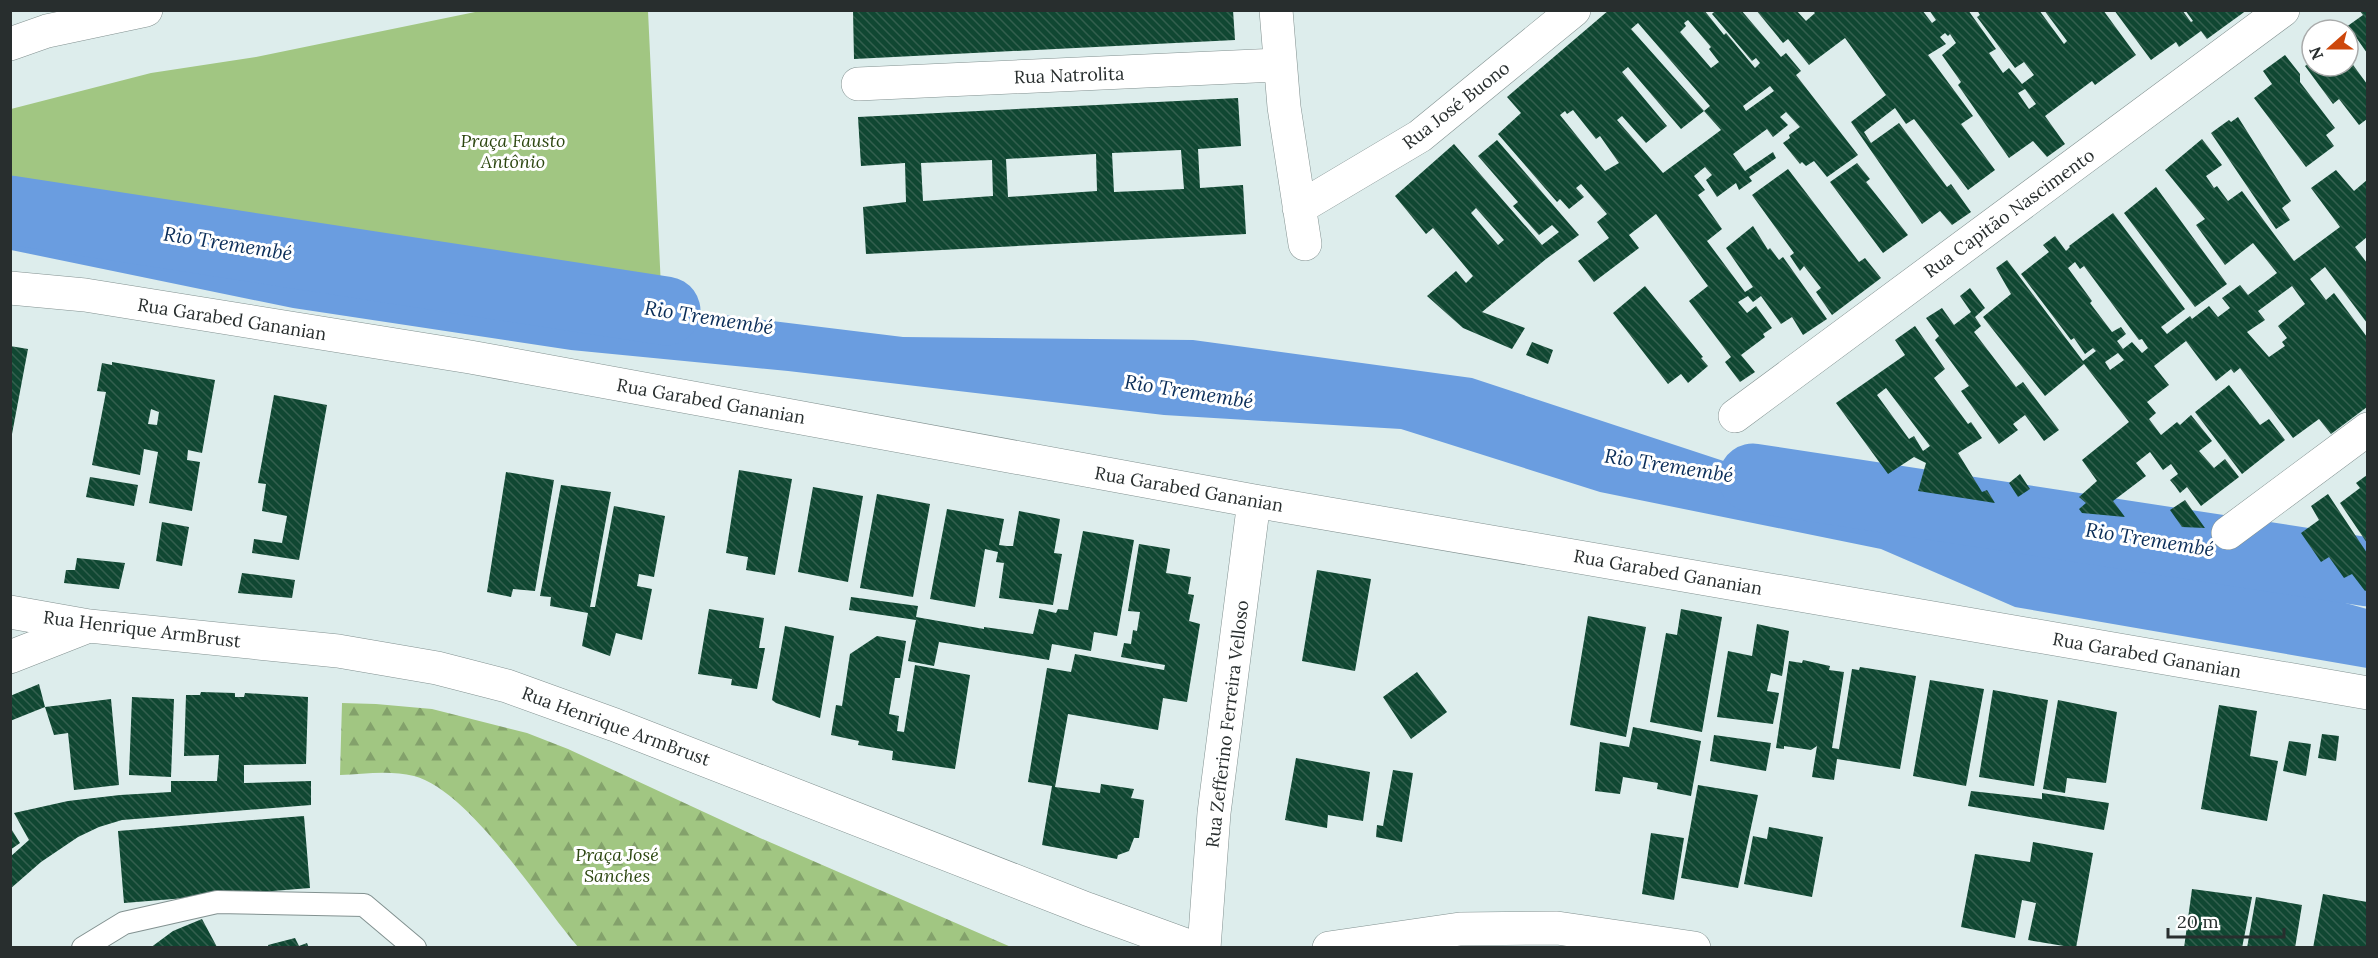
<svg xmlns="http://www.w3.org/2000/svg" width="2378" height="958" font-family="Lora,serif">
  <defs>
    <pattern id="forest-firs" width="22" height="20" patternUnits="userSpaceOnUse" patternTransform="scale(1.5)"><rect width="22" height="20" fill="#a1c682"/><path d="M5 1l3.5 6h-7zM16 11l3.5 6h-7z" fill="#83a16b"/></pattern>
    <pattern id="building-back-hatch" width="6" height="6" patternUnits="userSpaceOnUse" patternTransform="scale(1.5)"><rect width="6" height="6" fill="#104732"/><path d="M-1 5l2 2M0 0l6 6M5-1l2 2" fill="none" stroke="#335f4e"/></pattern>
  </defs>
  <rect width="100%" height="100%" fill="#ddedec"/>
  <path fill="url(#forest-firs)" d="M342 703 376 704 432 709 527 733 568 749 760 838 1011 947H578C540 903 469 790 414 776 390 770 364 774 340 775Z"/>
  <path fill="#a1c682" d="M480 11H648L662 309 552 294 461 287 297 263 153 229 11 203V109L151 73 256 57Z"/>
  <path fill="#6a9de0" d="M11 203 153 229 297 263 461 287 552 294 903 337 1193 340 1472 378 1760 473 2317 595 2367 609V668L2015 607 1881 549 1600 492 1401 429 1164 415 788 371 571 350 293 308 11 250Z"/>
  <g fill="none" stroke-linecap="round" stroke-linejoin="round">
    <path stroke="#6a9de0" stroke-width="69" d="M10 210 666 311
      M1753 478 2368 572"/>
  </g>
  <path fill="url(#building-back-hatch)" fill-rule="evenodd" d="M853 10H1233L1235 40 854 59Z
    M1609 10H1704L1724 35 1726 33 1755 68 1760 63 1756 58 1752 61 1712 14 1716 10H1741L1781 57 1786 53 1801 71 1796 75 1858 155 1827 177 1814 161 1806 166 1802 162 1800 164 1783 143 1790 138 1789 135 1800 127 1786 112 1780 117 1788 125 1773 137 1767 129 1733 154 1745 171 1773 152 1776 158 1749 177 1752 181 1739 190 1736 183 1717 197 1706 180 1712 175 1705 167 1694 176 1705 190 1698 195 1722 229 1707 241 1745 292 1753 287 1726 248 1753 226 1768 250 1770 248 1779 260 1783 257 1827 319 1803 335 1792 317 1781 324 1761 296 1753 302 1748 296 1738 302 1747 313 1756 306 1772 328 1763 334 1765 337 1741 355 1755 372 1740 382 1725 362 1731 357 1689 301 1708 286 1656 214 1629 235 1639 248 1594 282 1578 261 1609 238 1597 222 1607 214 1581 184 1576 188 1584 197 1569 209 1560 199 1557 202 1498 134 1521 113 1507 97ZM1688 20 1711 47 1709 49 1719 62 1711 68 1680 32 1686 26 1684 23ZM1638 23 1710 106 1704 111 1721 130 1663 173 1617 120 1622 116 1646 143 1667 126 1622 72 1628 67 1681 129 1704 111 1631 29ZM1770 86 1774 91 1746 111 1743 106ZM1573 110 1596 139 1600 136 1619 163 1605 171 1560 115 1565 111 1567 114Z
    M1756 10H1796L1806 21 1815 13 1812 10H1922L1932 23 1936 20 1929 10H1968L1996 49 1989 53 2003 73 2009 68 2022 84 2034 75 2024 62 2015 68 1977 17 1980 15 1977 10H2039L2064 44 2067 41 2044 10H2103L2136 55 2095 85 2092 81 2045 116 2065 144 2047 157 2033 141 2009 158 1958 85 1961 82 1942 55 1956 43 1950 34 1948 36 1945 33 1940 37 1946 44 1928 55 1973 116 1961 124 1995 170 1968 190 1914 119 1906 124 1895 108 1864 132 1871 143 1899 123 1947 187 1951 184 1971 212 1952 225 1940 211 1922 224 1851 122 1886 95 1845 38 1809 65 1788 39 1783 43ZM2025 89 2036 104 2029 109 2018 93Z
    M2114 10H2182L2191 22 2193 21 2185 10H2247L2207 39 2201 31 2179 47 2176 42 2151 60Z
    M2359 10H2367V53L2353 33 2348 36V30H2342L2363 15Z
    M2285 55 2300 74V82L2335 128 2326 135 2334 146 2306 167 2254 98 2272 84 2263 71Z
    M2348 58 2367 84V119L2359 125 2339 99 2333 104 2305 66 2312 61V66H2348Z
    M1238 98 1241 146 1198 149 1200 188 1243 185 1246 234 866 254 863 207 906 202 905 163 861 166 858 117ZM1181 150 1184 189 1114 192 1112 153ZM1096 154 1097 191 1008 197 1006 159ZM992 160 993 196 923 201 921 163Z
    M2238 117 2291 201 2282 208 2290 220 2276 229 2211 133 2229 120 2231 122Z
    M2202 139 2222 165 2206 176 2214 188 2217 186 2228 201 2242 191 2294 261 2340 227 2311 188 2336 170 2354 191 2367 180V237L2355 247 2367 263V323L2325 267 2310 279 2326 300 2334 293 2367 337V407L2331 434 2319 419 2293 438 2240 368 2234 373 2231 369 2216 381 2186 341 2154 366 2169 385 2147 402 2156 413 2149 419 2161 435 2177 422 2180 425 2191 415 2212 441 2199 451 2214 468 2225 459 2239 477 2201 506 2187 487 2180 493 2175 486 2170 480 2178 474 2171 464 2163 470 2150 452 2136 463 2146 476 2113 501 2125 517 2082 513 2079 509 2086 503 2079 497 2097 481 2082 460 2129 422 2084 364 2045 396 1983 317 2011 294 1996 268 2007 260 2083 361 2096 351 2093 348 2085 354 2074 338 2071 340 2021 274 2049 252 2043 245 2055 236 2066 251 2070 247 2069 246 2113 213 2185 309 2161 327 2167 334 2190 316 2192 319 2209 306 2218 317 2230 308 2222 298 2240 285 2248 295 2277 273 2253 243 2225 265 2196 225 2205 219 2165 170ZM2075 262 2080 269 2084 266 2139 340 2142 339 2148 348 2142 353 2132 342 2123 349 2117 341 2126 334 2121 327 2112 332 2090 303 2092 301 2068 268ZM2292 286 2305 304 2278 326 2287 338 2282 342 2285 346 2269 357 2247 332 2265 320 2258 311ZM2118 353 2124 360 2110 370 2105 362Z
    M1497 140 1579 235 1546 259 1482 312 1525 328 1512 349 1463 328 1427 296 1456 271 1466 283 1473 276 1433 228 1426 234 1395 196 1454 144 1542 245 1559 232 1552 225 1539 235 1513 206 1518 202 1478 156ZM1476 208 1504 240 1498 245 1471 213Z
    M1857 163 1870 179 1866 182 1908 235 1883 253 1830 182Z
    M1788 169 1859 262 1865 258 1881 278 1832 315 1816 292 1821 288 1804 266 1800 271 1790 256 1794 253 1752 195Z
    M2156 187 2227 284 2195 307 2124 213Z
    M1645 286 1703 357 1701 358 1708 366 1688 383 1681 374 1668 384 1613 313Z
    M1970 288 1985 308 1975 317 1981 326 1974 332 2016 387 2023 382 2059 430 2044 441 2025 415 2013 424 2018 430 1999 444 1961 391 1969 386 1935 340 1939 336 1926 318 1942 308 1954 325 1971 312 1960 296Z
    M1915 326 1945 369 1934 378 1968 424 1971 422 1982 438 1958 453 1982 492 1987 490 1995 503 1918 491 1926 463 1914 457 1888 474 1836 403 1905 355 1895 340ZM1886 388 1930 446 1923 451 1914 436 1909 439 1877 395Z
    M1532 342 1553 350 1548 364 1526 355Z
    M10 346 28 349 12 434 10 433Z
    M112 362 215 380 202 453 188 450 187 460 200 462 192 511 149 503 158 452 144 449 140 475 92 465 106 392 97 391 102 363 112 365ZM151 409 159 412 157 425 148 424Z
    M2229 385 2260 425 2269 419 2285 440 2242 474 2195 412Z
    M274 395 327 405 299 560 252 553 254 539 282 543 287 516 262 511 266 484 258 483Z
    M739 470 792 479 775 575 746 570 748 557 726 553Z
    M506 472 554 480 535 591 513 589 511 597 487 592Z
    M2020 474 2030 489 2018 497 2009 483Z
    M2367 475V543L2340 503 2360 488 2356 483Z
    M90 477 138 485 134 506 86 497Z
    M561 485 611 492 590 607H595L614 506 665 516 654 577 639 574 637 586 652 589 642 640 616 633 610 656 582 646 588 613 550 606 551 597 540 596Z
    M813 487 863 496 848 582 798 572Z
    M877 494 930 504 913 597 860 588Z
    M2328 494 2367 553V590L2365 591 2352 574 2344 578 2329 557 2321 562 2301 533 2319 520 2311 506Z
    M2185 500 2205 528 2182 527 2170 510Z
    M947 509 1004 519 999 545 1007 546H1013L1019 511 1060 519 1054 553 1062 554 1053 605 999 598 1004 563 996 562 998 552 985 549 975 607 930 599Z
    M162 522 189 527 182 566 156 561Z
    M1083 531 1134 540 1117 636 1094 632 1091 651 1052 644 1049 660 939 642 934 666 908 661 916 620 849 610 851 597 918 606 916 617 984 629V627L1033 634 1039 609 1056 613 1058 609 1068 610Z
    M1139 544 1170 549 1166 573 1191 577 1188 594 1194 595 1189 621 1200 624 1187 702 1163 698 1158 730 1068 714 1055 787 1100 793 1101 784 1134 789 1131 798 1144 800 1139 838H1134L1129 851 1118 855 1117 859 1042 845 1052 786 1028 782 1047 668 1071 672 1075 654 1164 670 1165 665 1121 657 1124 643 1131 644 1133 630 1137 631 1140 612 1128 611Z
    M77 558 125 563 119 589 64 583 66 570H75Z
    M1317 570 1371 579 1355 671 1302 661Z
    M242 573 295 580 292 598 238 593Z
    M709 609 764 618 759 648H765L757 689 731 685 732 679 698 674Z
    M1681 609 1722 617 1702 732 1650 722 1666 633 1677 635Z
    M1588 616 1646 627 1626 737 1570 725Z
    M1757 624 1789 631 1782 676 1771 673 1767 691 1779 693 1773 724 1717 717 1728 651 1752 656Z
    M785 626 834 636 820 718 776 703 772 700Z
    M877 636 906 641 900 678H895L889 714 899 716 897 731 904 732 915 665 970 675 955 769 892 760 893 751 858 745 859 741 831 735 836 705 842 706 850 654Z
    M1803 660 1830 666 1829 670 1844 672 1832 748 1839 749 1852 669 1859 670 1860 667 1916 676 1900 769 1837 759 1834 780 1812 777 1817 746 1811 750 1784 746V749L1776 748 1789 661 1802 663Z
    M1417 672 1447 712 1411 739 1383 697Z
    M1930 680 1984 689 1966 786 1913 776Z
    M39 684 45 707 111 699 119 785 74 790 68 733 54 735 45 707 10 721V696Z
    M1993 690 2048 700 2034 786 1979 777Z
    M201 692 235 693V697H244L245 693 308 697 306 764 244 765V783L311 781V805L122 820 99 827 78 837 41 862 10 889V857L29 840 14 813 68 801 120 795 171 792V781H217L219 755 184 756 186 695H200Z
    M132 697 174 699 171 777 129 775Z
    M2058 700 2117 712 2106 783 2067 778 2065 793 2043 789Z
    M2219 705 2257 711 2250 756 2278 761 2267 821 2201 809Z
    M1633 727 1701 741 1691 796 1657 789 1658 783 1623 777 1620 794 1595 791 1600 742 1629 747Z
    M2322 734 2339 736 2336 761 2318 758Z
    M1714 735 1771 743 1766 771 1710 761Z
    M2289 741 2311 744 2306 776 2283 771Z
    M1296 758 1370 772 1363 821 1328 815 1327 828 1285 820Z
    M1393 770 1413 773 1402 842 1376 837 1377 825 1383 826Z
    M1698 785 1758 795 1738 888 1681 878Z
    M1971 791 2042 799V793L2109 803 2104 830 1968 806Z
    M304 816 310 888 124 903 118 831Z
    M10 827 20 843 10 850Z
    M1769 827 1823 837 1812 897 1744 884 1753 836 1767 839Z
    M1651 833 1684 838 1674 900 1642 894Z
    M2033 842 2093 853 2076 948 2028 940 2036 903 2022 900 2015 938 1961 927 1975 854 2030 862Z
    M2192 889 2252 897 2242 948H2184Z
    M2323 894 2367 902V948H2313Z
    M2256 897 2302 905 2295 948H2247Z
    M202 919 217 947 150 948 173 931Z
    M295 938 299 946 307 943 309 948H269L268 945Z"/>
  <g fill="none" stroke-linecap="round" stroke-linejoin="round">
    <g stroke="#829190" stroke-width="24">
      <path id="service" d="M83 948 124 923 217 902 364 905 415 948"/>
    </g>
    <g stroke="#829190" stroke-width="34">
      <path id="minor" d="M1276 10 1284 107 1305 244
        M858 84 1279 65
        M1299 208 1420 136 1574 10
        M10 288 85 295 470 357 1254 501 2368 693
        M1735 416 2283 10
        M2228 533 2368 429
        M10 612 89 626 338 651 437 668 507 686 615 725 1087 909 1194 948
        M10 657 89 626
        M1204 948 1214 813 1254 501
        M1329 948 1460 929 1557 928 1694 948"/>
    </g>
    <g stroke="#829190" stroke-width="34">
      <path id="secondary" d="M10 44 47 31 146 10"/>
    </g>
    <use href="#service" stroke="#fff" stroke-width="22"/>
    <use href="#minor" stroke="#fff" stroke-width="33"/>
    <use href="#secondary" stroke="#fff" stroke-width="33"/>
  </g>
  <g text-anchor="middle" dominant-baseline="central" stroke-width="6" stroke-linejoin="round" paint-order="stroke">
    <g font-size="18" fill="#282e2e" stroke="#fff">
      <text transform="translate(1069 75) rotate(-2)">Rua Natrolita</text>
      <text transform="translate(1456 105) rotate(-38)">Rua José Buono</text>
      <text transform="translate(2009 213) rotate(-36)">Rua Capitão Nascimento</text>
      <text transform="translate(232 319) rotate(9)">Rua Garabed Gananian</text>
      <text transform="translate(711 401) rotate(10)">Rua Garabed Gananian</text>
      <text transform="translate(1189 489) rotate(10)">Rua Garabed Gananian</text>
      <text transform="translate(1668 572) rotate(10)">Rua Garabed Gananian</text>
      <text transform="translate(142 629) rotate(7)">Rua Henrique ArmBrust</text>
      <text transform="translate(2147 655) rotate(10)">Rua Garabed Gananian</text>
      <text transform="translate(1227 724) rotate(-83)">Rua Zefferino Ferreira Velloso</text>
      <text transform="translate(616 726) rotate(20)">Rua Henrique ArmBrust</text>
    </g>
    <g font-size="18" font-style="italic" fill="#2d4711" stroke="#fff">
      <text x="513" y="140">Praça Fausto<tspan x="513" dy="21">Antônio</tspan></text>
      <text x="617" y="854">Praça José<tspan x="617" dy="21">Sanches</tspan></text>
    </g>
    <g font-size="20" font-style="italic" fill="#0a2d58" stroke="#fff">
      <text transform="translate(228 243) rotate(9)">Rio Tremembé</text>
      <text transform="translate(709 317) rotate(9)">Rio Tremembé</text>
      <text transform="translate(1189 391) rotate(9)">Rio Tremembé</text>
      <text transform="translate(1669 465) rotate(9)">Rio Tremembé</text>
      <text transform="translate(2150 539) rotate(9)">Rio Tremembé</text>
    </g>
  </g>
  <rect width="2378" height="958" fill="none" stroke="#282e2e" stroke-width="24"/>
  <g transform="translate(2330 48) rotate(249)"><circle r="28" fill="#ffffff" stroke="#a9abab" stroke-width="1.5"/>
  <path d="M0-4.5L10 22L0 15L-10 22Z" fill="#cd470b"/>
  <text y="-9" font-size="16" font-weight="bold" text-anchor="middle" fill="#282e2e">N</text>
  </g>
  <path d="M2168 928v9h116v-9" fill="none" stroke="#282e2e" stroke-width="3"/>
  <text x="2177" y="928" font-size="18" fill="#282e2e" stroke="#ffffff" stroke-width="4.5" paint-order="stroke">20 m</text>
</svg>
